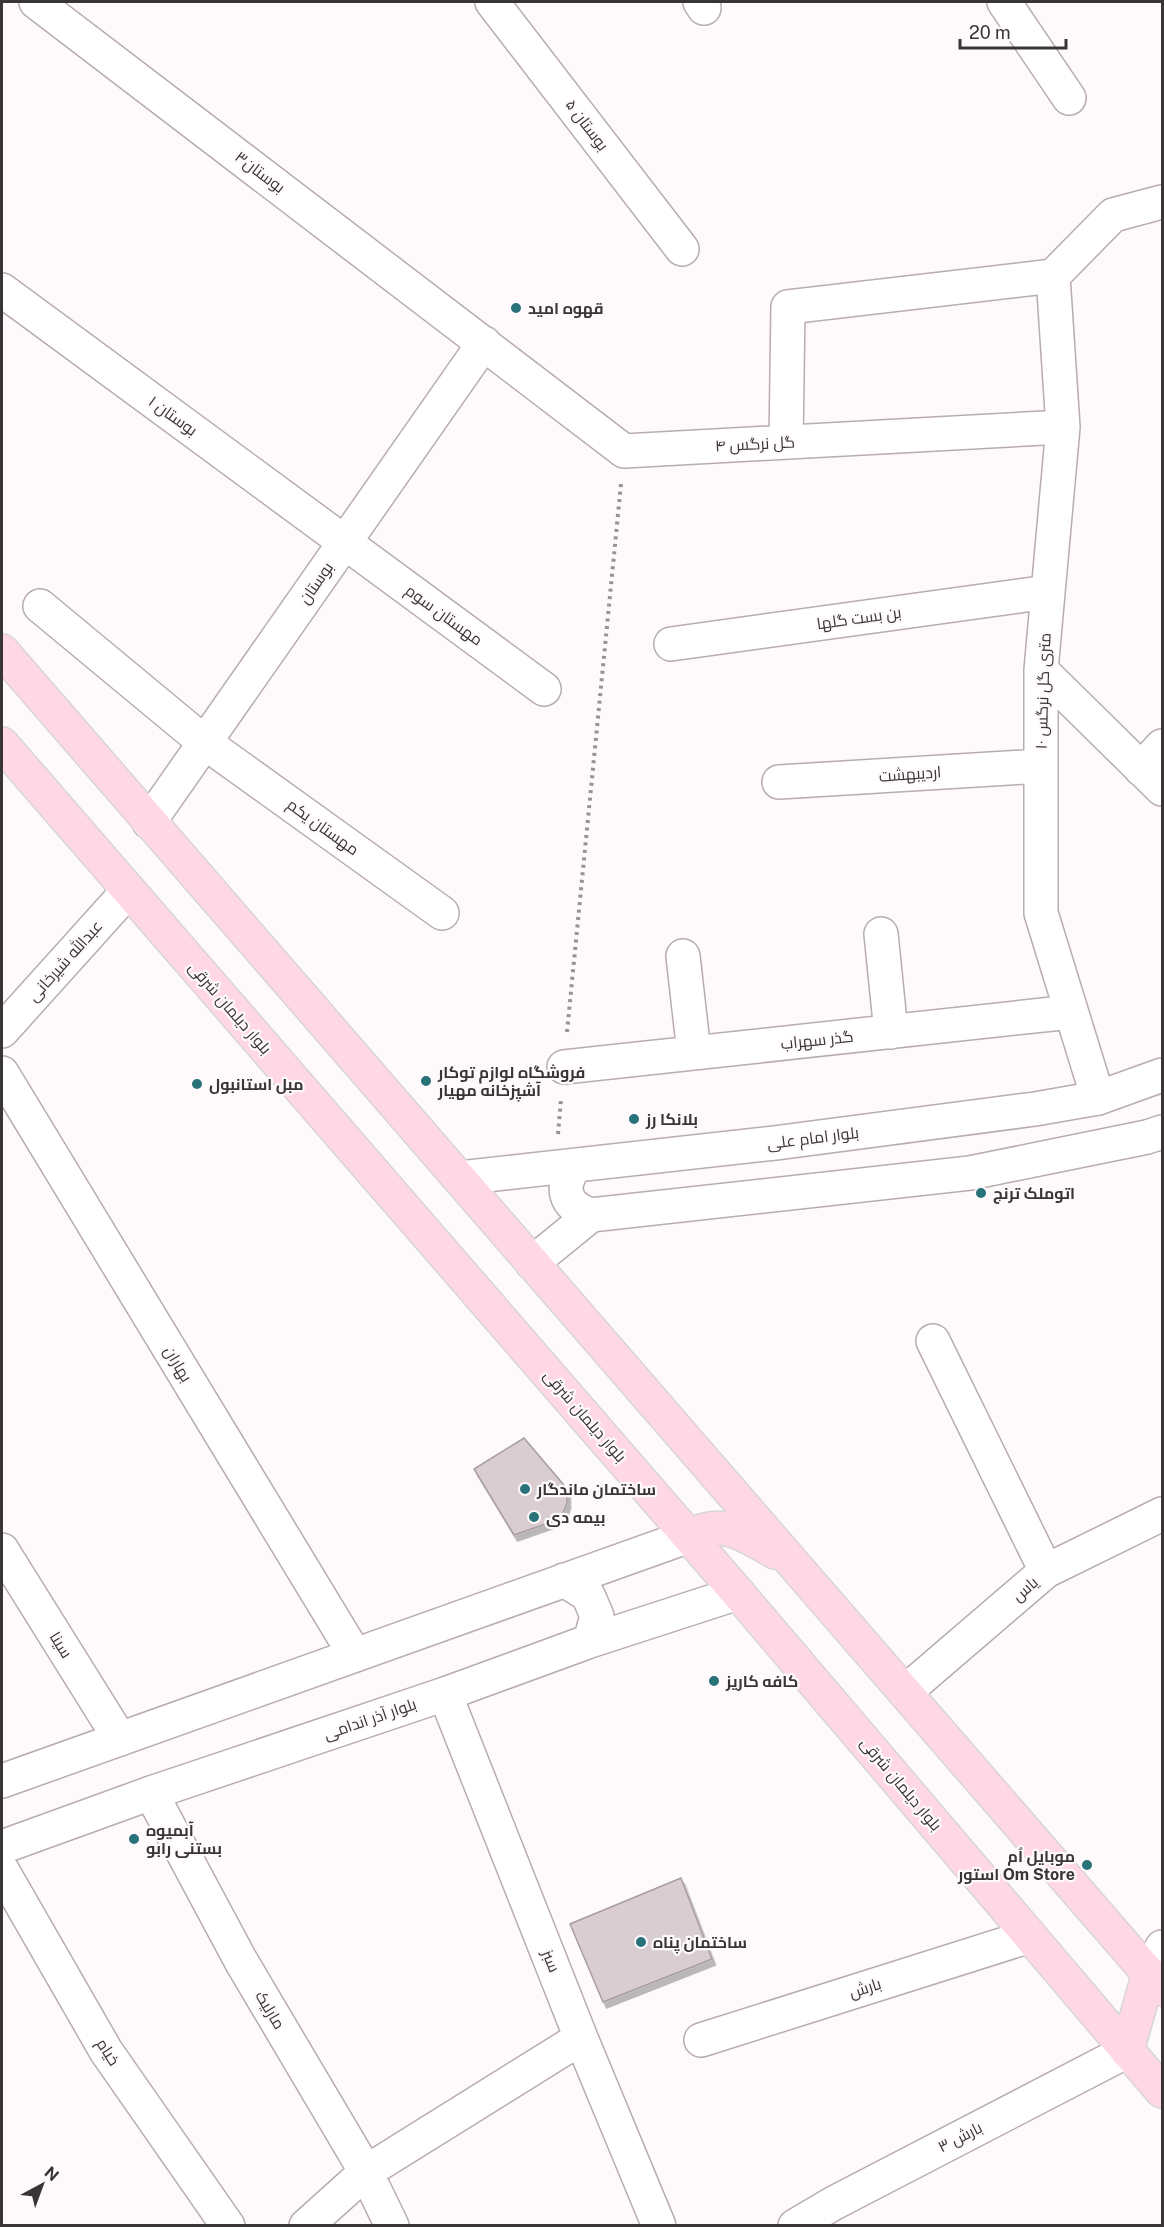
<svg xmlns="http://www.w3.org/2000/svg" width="1164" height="2227" font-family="'Public Sans',Cairo,sans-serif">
  <defs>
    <filter id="shadow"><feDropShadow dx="3.5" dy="6" stdDeviation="0" flood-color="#0004"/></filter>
  </defs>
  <rect width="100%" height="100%" fill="#fef9fb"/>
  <path fill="#d9cdd1" stroke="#a89da0" stroke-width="1.5" filter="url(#shadow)" d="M524 1438 563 1484 567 1493V1503L564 1511 557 1520 514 1535 474 1469Z
    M681 1878 712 1959 603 2002 570 1924Z"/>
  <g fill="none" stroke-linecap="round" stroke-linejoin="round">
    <g stroke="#b8acb0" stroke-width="36">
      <path id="street" d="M36 2 624 451 1063 427
        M492 2 682 249
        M700 2 704 8
        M1004 2 1069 98
        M1053 276 1063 427 1041 670V913L1098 1098
        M2 290 544 689
        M786 442 788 307 1053 276 1113 215 1162 202
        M40 606 204 742 442 913
        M671 644 1048 592
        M1041 670 1162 789
        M1141 769 1162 746
        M779 782 1041 766
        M149 822 484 343
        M881 934 891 1032
        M683 956 694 1053
        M2 1031 128 891
        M564 1067 1071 1012
        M2 1073 355 1655
        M933 1341 1046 1571
        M2 1550 120 1739
        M905 1692 1046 1571 1162 1514
        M445 1694 581 2038 659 2226
        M151 1793 241 1961 366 2172 392 2226
        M2 1870 106 2051 228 2226
        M1149 1973 1162 1947
        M701 2040 1030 1936
        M306 2226 366 2172 581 2038
        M795 2226 834 2203 1127 2051"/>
    </g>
    <g stroke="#b8acb0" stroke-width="36">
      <path id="secondary" d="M576 1165C559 1187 564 1206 591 1215
        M460 1178 775 1143 1035 1109 1098 1098 1162 1075
        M532 1263 591 1215 970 1173 1147 1137 1162 1132
        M564 1580 588 1595 597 1616 590 1641
        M2 1781 689 1536
        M2 1847 151 1793 445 1694 590 1641 738 1593"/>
    </g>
    <g stroke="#d7d6d7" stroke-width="36">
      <path id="primary" d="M2 651 1162 1989
        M2 744 738 1593 1162 2091
        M689 1536C724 1518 743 1534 775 1552
        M1127 2051 1149 1973"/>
    </g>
    <path stroke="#979294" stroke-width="4" stroke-dasharray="3 4.5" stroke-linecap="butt" d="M567 1032 621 484
      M558 1134 561 1100"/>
    <use href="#street" stroke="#fff" stroke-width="33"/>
    <use href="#secondary" stroke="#fff" stroke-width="33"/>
    <use href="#primary" stroke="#ffd7e5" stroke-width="33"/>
  </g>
  <g fill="#28727a" stroke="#fef9fb" stroke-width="2">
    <circle cx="516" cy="308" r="6"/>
    <circle cx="426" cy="1081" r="6"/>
    <circle cx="197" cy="1084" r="6"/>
    <circle cx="634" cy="1119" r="6"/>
    <circle cx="981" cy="1193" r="6"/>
    <circle cx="525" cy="1489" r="6"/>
    <circle cx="534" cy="1517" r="6"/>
    <circle cx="714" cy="1681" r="6"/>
    <circle cx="134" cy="1839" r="6"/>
    <circle cx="1087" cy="1865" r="6"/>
    <circle cx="641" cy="1942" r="6"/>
  </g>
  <g text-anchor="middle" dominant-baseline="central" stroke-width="4.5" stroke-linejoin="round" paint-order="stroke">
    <g font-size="16" fill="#393435" stroke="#fef9fb">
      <text transform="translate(587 125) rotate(53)">بوستان ۵</text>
      <text transform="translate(260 172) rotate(37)">بوستان۳</text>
      <text transform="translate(173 416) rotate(36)">بوستان ۱</text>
      <text transform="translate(755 444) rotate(-3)">گل نرگس ۴</text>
      <text transform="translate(316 583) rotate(-55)">بوستان</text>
      <text transform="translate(444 615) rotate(36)">مهستان سوم</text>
      <text transform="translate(859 618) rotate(-8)">بن بست گلها</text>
      <text transform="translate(1043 691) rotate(-88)">۱۰ متری گل نرگس</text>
      <text transform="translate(910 774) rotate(-4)">اردیبهشت</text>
      <text transform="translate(323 827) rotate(36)">مهستان یکم</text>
      <text transform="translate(65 961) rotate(-48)">عبدالله شیرخانی</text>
      <text transform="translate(230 1008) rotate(49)">بلوار دیلمان شرقی</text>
      <text transform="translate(817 1040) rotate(-6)">گذر سهراب</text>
      <text transform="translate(813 1138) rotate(-7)">بلوار امام علی</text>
      <text transform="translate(178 1364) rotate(59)">بهاران</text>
      <text transform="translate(585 1416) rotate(49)">بلوار دیلمان شرقی</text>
      <text transform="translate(1025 1589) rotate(-41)">یاس</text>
      <text transform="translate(61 1645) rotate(58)">سینا</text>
      <text transform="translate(370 1719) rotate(-19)">بلوار آذر اندامی</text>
      <text transform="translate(901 1784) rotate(50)">بلوار دیلمان شرقی</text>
      <text transform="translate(551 1961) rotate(68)">سبز</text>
      <text transform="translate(865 1988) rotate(-18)">بارش</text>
      <text transform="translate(270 2010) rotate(59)">مارلیک</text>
      <text transform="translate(108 2052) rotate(57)">خیام</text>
      <text transform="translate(960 2137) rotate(-27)">بارش ۳</text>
    </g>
    <g font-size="16" font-weight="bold" fill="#393435" stroke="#fef9fb" text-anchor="start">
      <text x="528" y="308">قهوه امید</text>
      <text x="438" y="1072">فروشگاه لوازم توکار<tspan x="438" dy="18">آشپزخانه مهیار</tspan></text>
      <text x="209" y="1084">مبل استانبول</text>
      <text x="646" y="1119">بلانکا رز</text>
      <text x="993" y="1193">اتوملک ترنج</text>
      <text x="537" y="1489">ساختمان ماندگار</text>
      <text x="546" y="1517">بیمه دی</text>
      <text x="726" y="1681">کافه کاریز</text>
      <text x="146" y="1830">آبمیوه<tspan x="146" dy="18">بستنی رابو</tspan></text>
      <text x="1075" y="1856" text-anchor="end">موبایل اُم<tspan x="1075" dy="18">استور Om Store</tspan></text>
      <text x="653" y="1942">ساختمان پناه</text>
    </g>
  </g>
  <rect width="1164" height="2227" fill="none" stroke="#393435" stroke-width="6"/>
  <g transform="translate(42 2185) rotate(41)" stroke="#fef9fb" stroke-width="4.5" paint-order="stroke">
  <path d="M0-4.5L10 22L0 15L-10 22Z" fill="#393435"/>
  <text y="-9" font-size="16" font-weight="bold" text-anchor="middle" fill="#393435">N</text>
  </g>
  <path d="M960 39v9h106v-9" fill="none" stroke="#393435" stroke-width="3"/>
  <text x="969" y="39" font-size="18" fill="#393435" stroke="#fef9fb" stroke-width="4.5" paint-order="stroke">20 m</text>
</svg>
